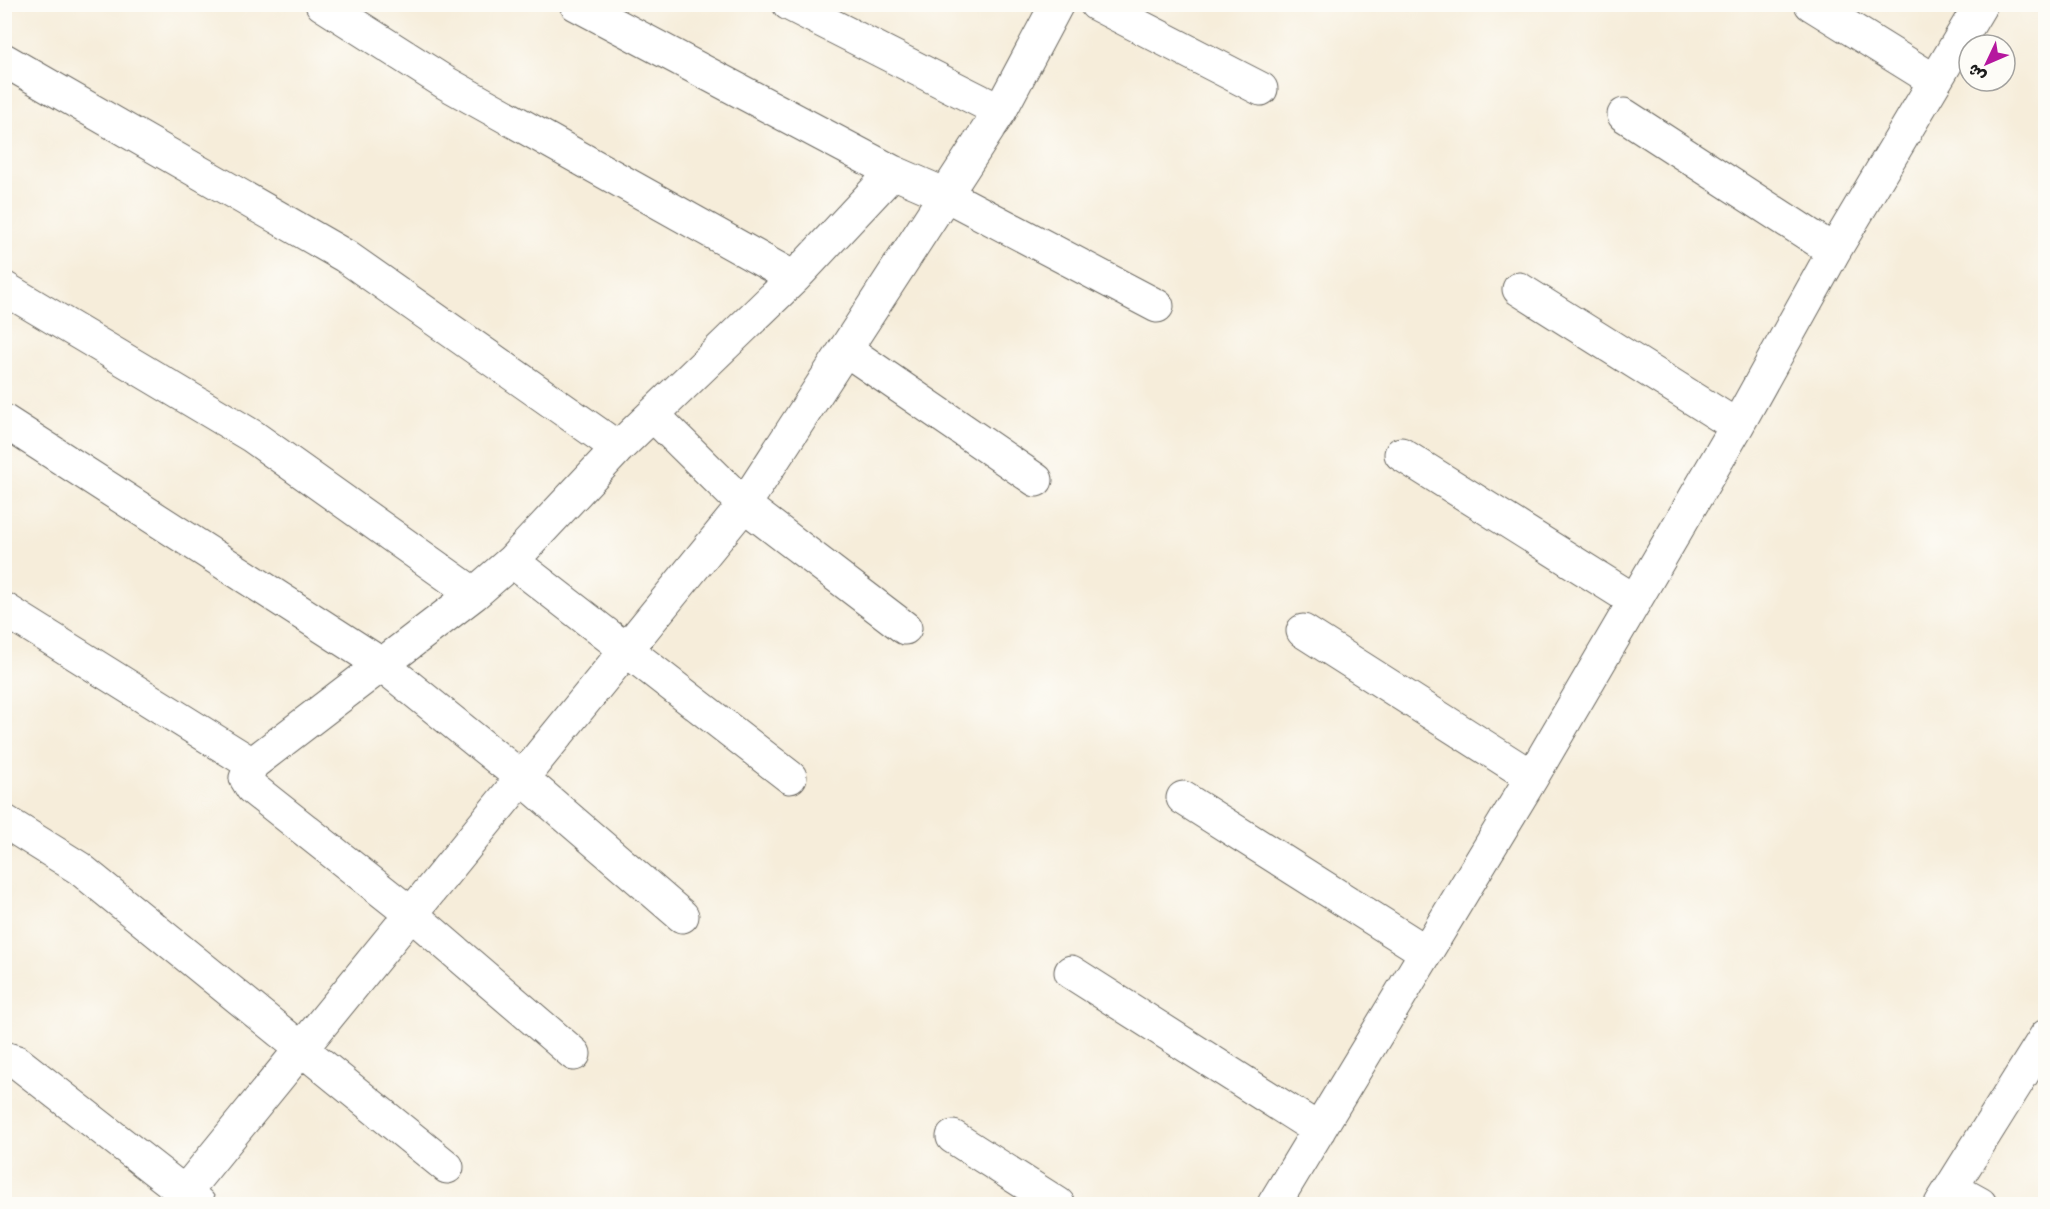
<svg xmlns="http://www.w3.org/2000/svg" width="2050" height="1209" font-family="Dekko,'Playpen Sans Arabic',sans-serif">
  <rect width="100%" height="100%" fill="#fdfcf7"/>
  <filter id="ink" filterUnits="userSpaceOnUse"><feTurbulence type="fractalNoise" baseFrequency=".0167" numOctaves="2"/><feDisplacementMap in="SourceGraphic" scale="12" xChannelSelector="R" yChannelSelector="G"/><feConvolveMatrix kernelMatrix="1 2 1 2 8 2 1 2 1" color-interpolation-filters="sRGB"/></filter>
  <filter id="wash" filterUnits="userSpaceOnUse"><feTurbulence type="fractalNoise" baseFrequency=".008" numOctaves="4" result="noise"/><feDisplacementMap in="SourceGraphic" scale="24" xChannelSelector="R" yChannelSelector="G"/><feGaussianBlur stdDeviation="1.35" result="paint"/><feColorMatrix in="noise" values="0 0 0 0 0 0 0 0 0 0 0 0 0 0 0 0 0 1.4 0 .05"/><feComposite in="paint" operator="in"/></filter>
  <g filter="url(#wash)">
    <rect width="100%" height="100%" fill="#f6edda"/>
  </g>
  <g filter="url(#ink)">
    <g fill="none" stroke-linecap="round" stroke-linejoin="round">
      <g stroke="#68655e" stroke-width="35">
        <path id="minor" d="M322 4 446 83 794 278
          M576 4 893 172
          M789 4 1000 111
          M1096 4 1261 89
          M1811 4 1935 81
          M4 60 345 256 618 448
          M1624 115 1834 251
          M4 288 252 436 474 594
          M1519 289 1737 426
          M845 349 1036 480
          M654 416 744 505 905 628
          M4 421 381 664 522 778 682 916
          M1401 454 1635 601
          M512 561 790 777
          M4 609 252 764
          M1303 631 1532 777
          M1183 798 1426 952
          M4 821 79 868 447 1167
          M1071 972 1319 1130
          M574 1054 411 914 252 788 246 778 252 764 474 594 512 561 618 448 794 278 893 172 946 195 1157 306
          M4 1058 17 1062 199 1204
          M953 1137 1058 1204
          M1951 1188 1980 1204
          M175 1204 744 505 1000 111 1057 4
          M1274 1204 1532 777 1737 426 1834 251 1981 4
          M1941 1204 2046 1036"/>
      </g>
      <use href="#minor" stroke="#fff" stroke-width="33"/>
    </g>
  </g>
  <rect width="2050" height="1209" fill="none" stroke="#fdfcf7" stroke-width="24"/>
  <g transform="translate(1987 63) rotate(226)"><circle r="28" fill="#fdfcf7" stroke="#a3a29f" stroke-width="1.5"/>
  <path d="M0-4.5L10 22L0 15L-10 22Z" fill="#b5179e"/>
  <text y="-9" font-size="16" font-weight="bold" text-anchor="middle" fill="#1c1c1c">ش</text>
  </g>
</svg>
